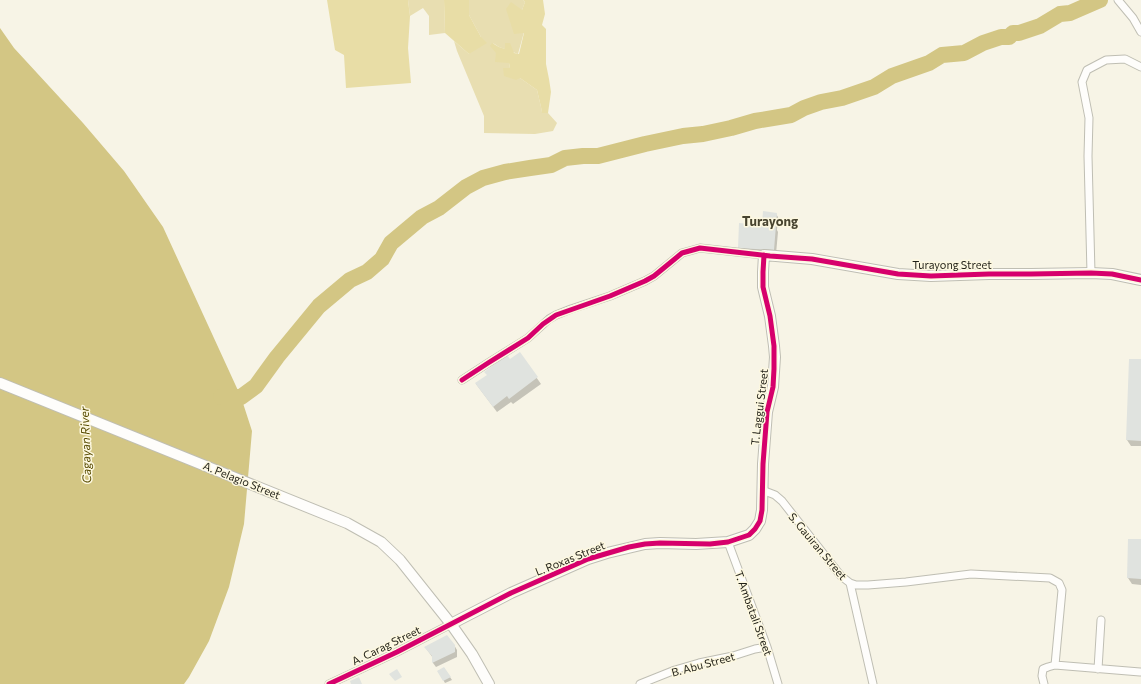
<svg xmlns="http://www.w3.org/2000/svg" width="1141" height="684" font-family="Commissioner,sans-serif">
  <rect width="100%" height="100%" fill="#f7f4e6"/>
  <path fill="#e8deb1" d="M408 0H444L445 33 429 35V16L423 8 410 16Z
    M469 0H523L525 2 522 10 524 32 518 54 499 47 493 43 509 63 510 68 520 78 537 90 541 107 542 112 548 113 557 123 553 131 535 134 484 133V116L457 51 454 41 469 54 481 37 469 15Z"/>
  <path fill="#e8dda6" d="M327 0H408L410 16 408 48 411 83 346 88 344 55 335 50Z
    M444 0H469V15L481 37 487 43 469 54 445 33Z
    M523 0H543L545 14 542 25 546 29V64L549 79 551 92 548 113H542L541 107 537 90 520 78 516 80 504 76 503 68H510L509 63 495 62 496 53 490 46 492 43 499 47 505 49V43H510L514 53 519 54 524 33 514 34 506 9 511 2 522 10 525 2Z"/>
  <path fill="#d3c684" d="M0 28 14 48 83 123 124 171 163 227 241 397 252 431 244 524 229 587 209 641 189 677 184 684H0Z"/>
  <path fill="#0003" d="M776 214 778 217 777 230 778 232 776 254 741 252 739 248Z
    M520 354 541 384 513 404 511 402 497 412 476 384Z
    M1141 360V446H1131L1127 440Z
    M1129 540H1141V585L1132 584 1128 578Z
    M454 645 457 650V657L436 667 433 663V658L425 647Z
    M444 668 452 680 445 683 438 671Z"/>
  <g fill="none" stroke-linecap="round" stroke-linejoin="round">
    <path stroke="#d3c684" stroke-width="16" d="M221 397H241L256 386 277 357 319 306 350 280 367 272 382 259 391 243 422 217 439 208 466 187 483 178 505 172 530 168 551 165 565 158 583 156H598L645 144 683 136 703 134 731 128 755 121 791 115 804 108 821 102 842 98 874 87 892 76 929 63 942 55 964 53 983 43 1001 37H1009L1013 33H1019L1040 26 1060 14 1070 13 1100 0"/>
  </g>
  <path fill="#e0e3df" d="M763 211 777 213 774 250 738 248 739 223 762 225Z
    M520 352 538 377 509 399 507 396 493 407 475 383 487 375 484 372 507 355 510 359Z
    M1129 359H1141V441L1126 440Z
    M1128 539H1141V579L1127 578Z
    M447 635 455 645V652L432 663V656L424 647Z
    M444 667 451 677 443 681 437 671Z
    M397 669 402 677 395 681 389 674Z
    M359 677 362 684H351L350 681Z"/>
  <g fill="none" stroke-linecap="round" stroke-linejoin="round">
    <g stroke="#bfbeb3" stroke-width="9">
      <path id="street" d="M1118 0 1133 18 1141 32
        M1091 273 1088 156 1089 118 1082 82 1087 70 1106 60 1125 59 1141 67
        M462 380 488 363 528 338 549 319 556 315 571 309 610 296 645 281 654 276 682 253 700 248 764 255
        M762 490 775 495 782 501 841 576 850 583 873 684
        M728 542 767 647 778 684
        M850 583 856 585H868L906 582 971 574 1050 578 1059 583 1062 590 1055 665 1140 672
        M1098 669 1101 620
        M329 684 397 652 451 624
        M640 684 675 670 699 663 733 656 755 649 767 647
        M1044 684 1042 676 1043 669 1048 667 1055 665"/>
    </g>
    <g stroke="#bfbeb3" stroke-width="12">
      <path id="secondary" d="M0 383 347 523 381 542 400 560 451 624 472 654 489 684
        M451 624 511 593 588 559 607 553 645 544 660 543 696 544 728 542 749 535 755 529 760 521 762 510 763 464 767 412 773 387 775 357 774 346 770 316 763 287V272L764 255 812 259 898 274 931 276 989 274H1031L1091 273 1112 274 1141 280"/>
    </g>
    <use href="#street" stroke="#fefdfb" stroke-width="7"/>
    <use href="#secondary" stroke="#fefdfb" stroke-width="10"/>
    <g stroke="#fdf8e0" stroke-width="8">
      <path id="cycleway" d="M462 380 488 363 528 338 543 324 556 315 610 296 645 281 654 276 682 253 700 248 770 256 812 259 898 274 931 276 989 274H1031L1091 273 1112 274 1141 280
        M329 684 397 652 511 593 588 559 629 547 645 544 660 543 710 544 728 542 749 535 755 529 760 521 762 510 763 464 767 412 773 387 774 369V346L770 316 763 287V272L764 255"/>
    </g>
    <use href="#cycleway" stroke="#d6006c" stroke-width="5"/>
  </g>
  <g text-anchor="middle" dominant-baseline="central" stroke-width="3" stroke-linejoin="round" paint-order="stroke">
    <g font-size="11" fill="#201f16" stroke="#fdf8e0">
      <text x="952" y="264">Turayong Street</text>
      <text transform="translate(759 407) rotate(-83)">T. Laggui Street</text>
      <text transform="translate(242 480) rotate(22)">A. Pelagio Street</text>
      <text transform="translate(818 546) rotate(50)">S. Gauiran Street</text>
      <text transform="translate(570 558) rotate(-22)">L. Roxas Street</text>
      <text transform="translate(754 613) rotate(70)">T. Ambatali Street</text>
      <text transform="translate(386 645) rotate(-26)">A. Carag Street</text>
      <text transform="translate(703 664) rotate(-15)">B. Abu Street</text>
    </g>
    <g font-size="12" font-style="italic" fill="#574b01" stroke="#fdf8e0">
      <text transform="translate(85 445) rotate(-92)">Cagayan River</text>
    </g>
    <g font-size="13" font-weight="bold" fill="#484430" stroke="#fdf8e0">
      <text x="770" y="221">Turayong</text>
    </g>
  </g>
</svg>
